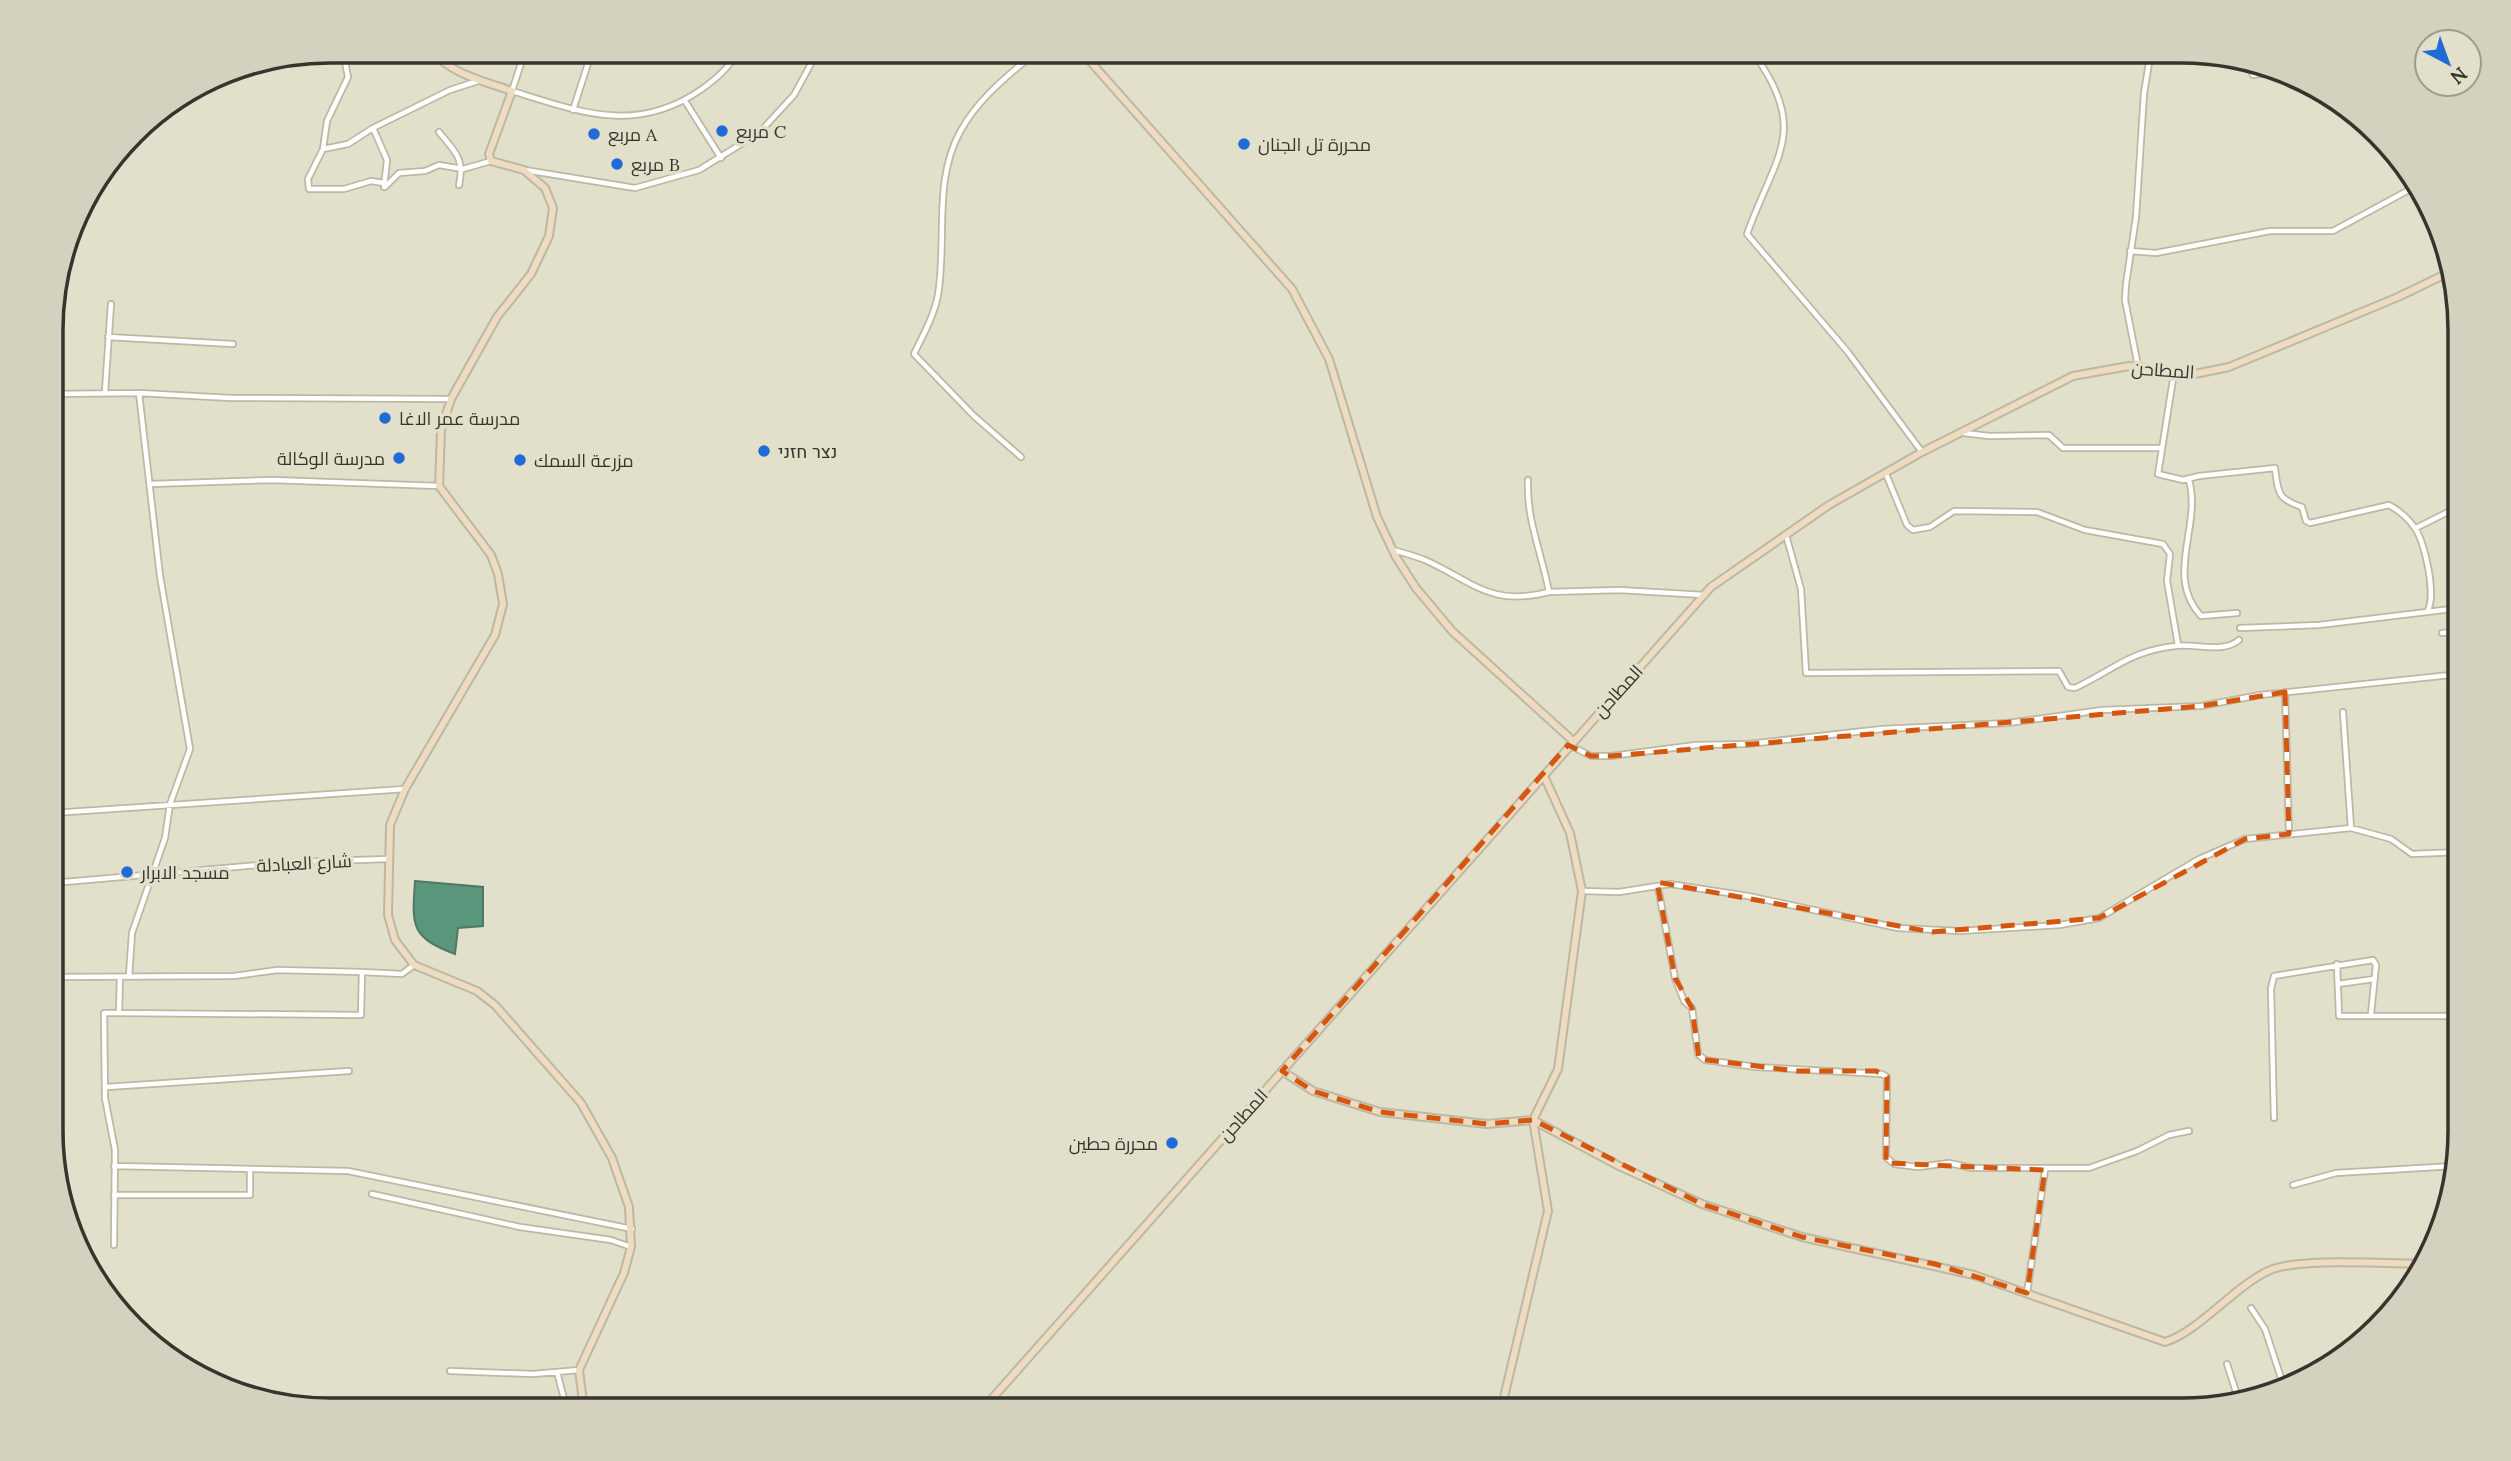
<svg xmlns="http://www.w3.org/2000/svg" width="2511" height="1461" font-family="Lora,Cairo,Heebo,serif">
  <rect width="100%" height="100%" fill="#e2e0cb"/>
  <path fill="#59967b" stroke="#4e7964" stroke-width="2" d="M415 881 483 887V926L458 928 455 954C410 937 412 926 415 881Z"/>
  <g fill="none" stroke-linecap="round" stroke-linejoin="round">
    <g stroke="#bbb8a4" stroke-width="8">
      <path id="street" d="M364 51 345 62 348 77 327 121 323 149 308 179 309 189H344L371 181 384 183
        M1752 51C1811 131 1775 155 1747 234L1847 351 1922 452
        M2248 60 2253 75 2279 71
        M512 91C581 112 636 135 702 89 717 78 729 68 738 51
        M512 91 525 51
        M685 101 721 158
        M573 110 592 51
        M439 132C455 152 465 158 459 185
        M323 149 348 144 373 128
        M525 170 635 188 699 170 759 133 794 95 818 51
        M384 187 387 160 373 128 450 90 478 81
        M385 187 399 173 425 171 439 165 463 169 491 161
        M2130 251 2156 253 2270 231H2333L2418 185
        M108 337 233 344
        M2138 366 2125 300 2126 284 2136 217 2144 93 2151 51
        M2174 373 2158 474 2183 480 2199 476 2275 468C2278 492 2277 499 2302 507L2306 521 2310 523 2389 505C2398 510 2408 518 2414 527 2425 540 2437 597 2427 612
        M105 392 111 304
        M53 394 139 393 231 398 451 399
        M1964 433 1989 436 2049 435 2063 448H2160
        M1021 457 974 416 914 354C923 335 934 316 938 295 947 241 933 181 960 132 978 98 1009 75 1037 51
        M1886 474 1907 525 1913 530 1930 527 1954 511 2037 512 2085 530 2163 544 2170 554 2167 581 2178 645
        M1528 480C1526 519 1542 554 1549 592L1619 590 1704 595
        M2189 480C2202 526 2164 576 2201 616L2237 613
        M151 484 272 480 439 486
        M2416 528 2460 506
        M1786 535 1801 589 1806 673 2059 671 2068 687 2075 688C2113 670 2130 651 2175 646 2194 643 2223 654 2239 640
        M1393 550C1404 553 1415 556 1425 560 1474 582 1490 607 1549 592
        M2240 628 2319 625 2460 608
        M2442 633 2460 631
        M2285 692 2289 834
        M2343 712 2351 828
        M1569 745 1591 756H1611L1696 745 1748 744 1882 729 2008 723 2102 710 2201 706 2260 695 2460 674
        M53 813 405 789
        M53 883 294 862 388 859
        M1658 887 1675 978 1684 1001 1692 1008 1698 1054 1705 1060 1756 1067 1882 1074 1887 1077 1886 1157 1894 1164 1918 1167 1949 1163 1972 1168H2089L2137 1151 2169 1135 2189 1131
        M1582 891 1619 892 1670 884 1748 896 1898 928 1959 931 2060 925 2099 918 2199 859 2245 839 2351 828 2391 839 2412 854 2460 852
        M2337 964 2339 1016H2460
        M362 972 402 974 414 965
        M129 976 132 933 165 838 170 804 190 749 160 576 139 393
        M53 977 234 976 277 970 362 972 361 1015 119 1013
        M2338 984 2374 979
        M106 1087 349 1071
        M2274 1118 2271 989 2274 976 2373 960 2376 965 2371 1014
        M114 1166 348 1171 632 1229
        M2293 1185 2336 1173 2454 1166
        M372 1194 520 1227 611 1240 631 1247
        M114 1195H250V1169
        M114 1245 115 1150 105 1098 104 1013H119L120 977
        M2027 1293 2045 1170
        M2251 1308 2265 1329 2283 1384
        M2227 1364 2238 1398
        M450 1371 533 1374 579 1370
        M557 1372 567 1410"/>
    </g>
    <g stroke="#bbb8a4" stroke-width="10">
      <path id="secondary" d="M431 51C452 74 483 81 512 91L489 154 491 161 524 170 545 188 553 208 549 236 531 274 497 317 451 399 441 430 439 486 491 555 498 574 503 604 495 635 405 789 390 825 388 915 395 940 414 965 477 991 495 1005 581 1103 612 1158 629 1207 631 1247 624 1273 579 1370 584 1410
        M1081 51 1292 289 1329 359 1377 517 1396 557 1416 588 1452 631 1572 740
        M1282 1071 1313 1091 1380 1112 1487 1124 1533 1120 1619 1166 1702 1204 1802 1237 1974 1275 2165 1342C2198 1332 2234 1287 2268 1271 2297 1257 2389 1264 2425 1264
        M982 1410 1711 587 1829 505 1922 452 2073 376 2129 366 2195 374 2229 367 2398 297 2452 271
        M1501 1410 1548 1211 1533 1120 1558 1069 1582 891 1570 833 1544 776"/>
    </g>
    <use href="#street" stroke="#fff" stroke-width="4.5"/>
    <use href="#secondary" stroke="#efdbc0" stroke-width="6"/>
  </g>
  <path fill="none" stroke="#d6550f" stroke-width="5" stroke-dasharray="14 9" stroke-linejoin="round" d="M2285 692 2289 834 2245 839 2099 918 1932 932 1657 882 1675 978 1692 1008 1699 1059 1797 1071H1876L1887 1077 1886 1163 2045 1170 2027 1293 1935 1264 1802 1237 1702 1204 1533 1120 1487 1124 1380 1112 1313 1091 1282 1071 1568 745 1591 756H1611L2201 706Z"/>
  <g fill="#206bd6" stroke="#e2e0cb" stroke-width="2.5">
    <circle cx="722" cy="131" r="7"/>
    <circle cx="594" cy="134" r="7"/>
    <circle cx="1244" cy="144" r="7"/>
    <circle cx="617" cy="164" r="7"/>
    <circle cx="385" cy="418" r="7"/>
    <circle cx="764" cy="451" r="7"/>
    <circle cx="399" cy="458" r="7"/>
    <circle cx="520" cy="460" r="7"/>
    <circle cx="127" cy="872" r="7"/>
    <circle cx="1172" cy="1143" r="7"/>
  </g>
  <g text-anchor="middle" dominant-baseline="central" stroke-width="7" stroke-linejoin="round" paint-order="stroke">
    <g font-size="18" fill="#36352d" stroke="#e2e0cb" text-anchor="start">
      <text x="736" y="131">مربع C</text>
      <text x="608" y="134">مربع A</text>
      <text x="1258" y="144">محررة تل الجنان</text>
      <text x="631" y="164">مربع B</text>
      <text x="399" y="418">مدرسة عمر الاغا</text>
      <text x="778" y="451">נצר חזני</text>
      <text x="385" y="458" text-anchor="end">مدرسة الوكالة</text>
      <text x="534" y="460">مزرعة السمك</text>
      <text x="141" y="872">مسجد الابرار</text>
      <text x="1158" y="1143" text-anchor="end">محررة حطين</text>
    </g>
    <g font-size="18" fill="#36352d" stroke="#e2e0cb">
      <text transform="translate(2163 370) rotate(4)">المطاحن</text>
      <text transform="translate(1618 691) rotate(-48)">المطاحن</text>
      <text transform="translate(304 863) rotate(-3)">شارع العبادلة</text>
      <text transform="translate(1243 1115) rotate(-48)">المطاحن</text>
    </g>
  </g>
  <path d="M0 0H2511V1461H0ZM330 63H2181A267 267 0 0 1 2448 330V1131A267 267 0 0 1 2181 1398H330A267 267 0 0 1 63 1131V330A267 267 0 0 1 330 63Z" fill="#d4d2be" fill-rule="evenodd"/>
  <path fill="none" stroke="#36352d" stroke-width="3.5" d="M330 63H2181A267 267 0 0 1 2448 330V1131A267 267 0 0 1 2181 1398H330A267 267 0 0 1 63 1131V330A267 267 0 0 1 330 63Z"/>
  <g transform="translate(2448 63) rotate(139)"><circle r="33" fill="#e2e0cb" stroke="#9d9c8c" stroke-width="2"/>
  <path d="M0-5L12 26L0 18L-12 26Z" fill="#206bd6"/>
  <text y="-10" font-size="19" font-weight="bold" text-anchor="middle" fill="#36352d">N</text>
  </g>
</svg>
